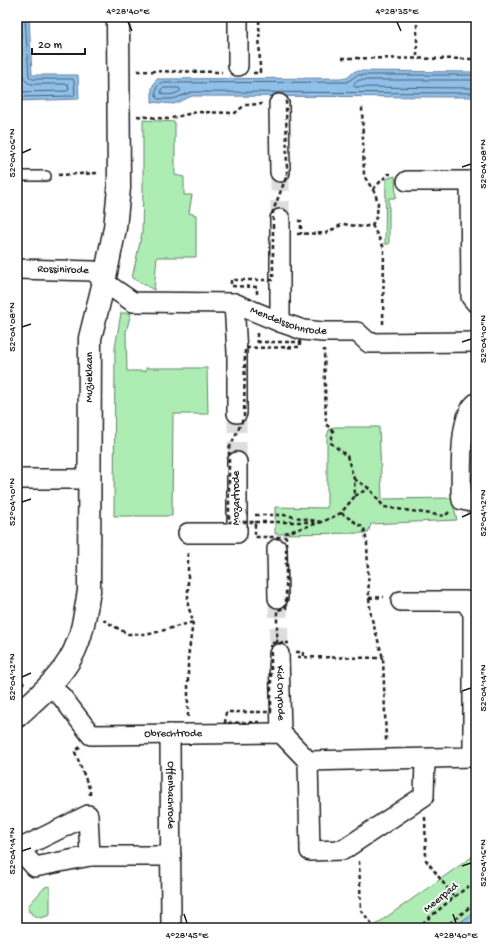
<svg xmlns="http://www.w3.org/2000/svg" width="493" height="945" font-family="'Gochi Hand',sans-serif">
  <rect width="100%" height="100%" fill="#fff"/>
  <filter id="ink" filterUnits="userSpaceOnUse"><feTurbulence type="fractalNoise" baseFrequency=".025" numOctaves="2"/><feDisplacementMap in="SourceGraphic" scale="8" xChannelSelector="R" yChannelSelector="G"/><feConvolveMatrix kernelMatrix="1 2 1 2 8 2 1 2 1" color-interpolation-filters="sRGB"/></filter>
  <g filter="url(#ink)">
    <path fill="#adecb3" stroke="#648468" d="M143 120 175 122V175L184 177V195H192L189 213 196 215V257H157L154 290 132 278 142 233 143 188Z
      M395 176 396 198H389V244H385L386 179Z
      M121 313H131L126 332 127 371H146V368H207L208 414H173L172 516H114L115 348Z
      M334 427H379L382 499 452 498 457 520 371 524 368 533 275 534V507L327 508V436L329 430Z
      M476 854V911L452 928H371Z
      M50 886V915L41 918 31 914 32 912H29L28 906 45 887Z"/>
    <path fill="#8fc0ea" stroke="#617e98" d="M17 17H29L32 75H78L79 99 17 101Z
      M355 71 476 72V97L192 96 174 104 152 102V88L156 79 347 78Z
      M476 911V928H452Z"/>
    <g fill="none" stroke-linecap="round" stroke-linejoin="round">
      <path stroke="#4a5e6e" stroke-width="1" d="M476 75H357L347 82 160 83C156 86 154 95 158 99H173L192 92 476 93
        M476 80H359L353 85 355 87 476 88
        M163 88H179L181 90C176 95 167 96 161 93V90Z
        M17 92 67 91 69 89 68 84H32C27 83 24 80 23 75L20 17
        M17 97 73 96 75 94 74 81 73 79H33L29 77 25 17"/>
      <path stroke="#ddd" stroke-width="19" stroke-dasharray="19 10" stroke-linecap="butt" d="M280 172V219
        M237 413V462
        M278 598 279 654"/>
      <g stroke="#1c1c1c" stroke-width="12">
        <path id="service" d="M17 180 21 176H46"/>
      </g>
      <g stroke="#1c1c1c" stroke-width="22">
        <g id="minor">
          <path d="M238 66V17"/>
          <path d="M279 104 280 172"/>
          <path d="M407 181H470L476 185"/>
          <path d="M470 181 471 297 476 303"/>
          <path id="s1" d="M17 269 94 271 104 282 133 302 234 303 280 322 303 330 323 332H357L369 343 476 342"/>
          <path d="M234 303 237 352V413"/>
          <path d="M280 322V219"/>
          <path d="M476 403C458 417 462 470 461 492L462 500 476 503"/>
          <path d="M17 479H89"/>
          <path d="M188 533H237V462"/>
          <path d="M277 549 278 598"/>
          <path id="s2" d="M279 654 281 733"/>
          <path id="s3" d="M49 686 62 697 91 735 281 733 308 761 473 757V613L465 601H401"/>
          <path id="s4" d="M170 734 171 928"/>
          <path d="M308 761 310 851 343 850 424 796 425 759"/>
          <path d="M17 847 35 867 90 856H171"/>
          <path d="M19 849 88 815 90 856"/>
        </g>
      </g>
      <g stroke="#1c1c1c" stroke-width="25">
        <g id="tertiary">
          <path id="s5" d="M17 716C40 695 68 672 78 642 84 626 86 608 89 591L90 338 104 282 115 228 119 188 118 17"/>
        </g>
      </g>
      <path stroke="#1c1c1c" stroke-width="2.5" stroke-dasharray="4 3" stroke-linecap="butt" d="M417 17V59
        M342 58 476 59
        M137 71 222 72
        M253 73H260L259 17
        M137 116 168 119 196 112 235 113 245 105 262 104
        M58 175 99 173
        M373 189 388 174H391
        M298 221H301V234
        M372 225 384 248 383 325
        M297 234 326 233 343 224 363 227 372 225 375 220 377 214 378 203 375 193 364 176 362 106
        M257 294V287
        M257 333V342
        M354 479 369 488 384 507 445 516 449 512
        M355 496 369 488
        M341 513 364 528 367 543 369 598 371 616 383 658 386 741
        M255 515H284L322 522
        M255 522H314
        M285 533 322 522 341 513 355 496 354 479 347 456 331 443 333 431 326 424 324 349
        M369 598 384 597
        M103 620 128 634H150L193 622
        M296 652H303V657
        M297 657 383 658
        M17 677 24 684
        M188 717V658L193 622 188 605V551
        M80 747 75 752 90 790V797
        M425 817 426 860 454 897
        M359 861 361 910 375 928
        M417 928 454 897 476 881
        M444 928 476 902"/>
      <use href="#service" stroke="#fff" stroke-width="9"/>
      <use href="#minor" stroke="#fff" stroke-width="19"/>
      <use href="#tertiary" stroke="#fff" stroke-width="22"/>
      <path stroke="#1c1c1c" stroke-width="2.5" stroke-dasharray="4 3" stroke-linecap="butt" d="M257 287 231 286V280H273V211L287 175 286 100
        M257 342H300V347L245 348 244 417 229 449V522H255V537H286V608L277 610V643
        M260 722 225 723 226 712H271V643H289"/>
    </g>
  </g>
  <path fill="none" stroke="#1c1c1c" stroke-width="1.5" d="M128 22 132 31M397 22 401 31M22 153 31 149M462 167 471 164M22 327 31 324M462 342 471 339M22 502 31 499M462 517 471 513M22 677 31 673M462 691 471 688M22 851 31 848M462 866 471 863M184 914 187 923M453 914 456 923"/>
  <g text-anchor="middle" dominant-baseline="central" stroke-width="3.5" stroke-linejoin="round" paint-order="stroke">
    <g font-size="11" fill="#1c1c1c" stroke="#fff">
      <text stroke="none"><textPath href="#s1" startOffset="46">Rossinirode</textPath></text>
      <text stroke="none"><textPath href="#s1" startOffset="286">Mendelssohnrode</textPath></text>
      <text stroke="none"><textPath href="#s5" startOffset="363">Muzieklaan</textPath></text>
      <text transform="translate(237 498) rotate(-90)">Mozartrode</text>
      <text stroke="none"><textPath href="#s2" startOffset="39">Kid Oryrode</textPath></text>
      <text stroke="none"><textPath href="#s3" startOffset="147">Obrechtrode</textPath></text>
      <text stroke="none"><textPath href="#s4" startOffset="61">Offenbachrode</textPath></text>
      <text transform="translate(441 898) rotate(-39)">Meerpad</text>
    </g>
  </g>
  <rect width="493" height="945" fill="none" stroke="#fff" stroke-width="44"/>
  <path d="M32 48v6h53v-6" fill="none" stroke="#1c1c1c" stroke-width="2"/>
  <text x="38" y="48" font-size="12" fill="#1c1c1c" stroke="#ffffff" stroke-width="3" paint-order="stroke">20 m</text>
  <rect x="22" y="22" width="449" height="901" fill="none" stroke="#1c1c1c" stroke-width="1.5"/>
  <g font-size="10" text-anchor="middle" fill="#1c1c1c">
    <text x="128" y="14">4°28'40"E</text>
    <text x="397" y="14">4°28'35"E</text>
    <text transform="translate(11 153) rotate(-90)" y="4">52°04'06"N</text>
    <text transform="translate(482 164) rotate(-90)" y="4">52°04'08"N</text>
    <text transform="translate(11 327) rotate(-90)" y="4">52°04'08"N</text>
    <text transform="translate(482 339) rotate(-90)" y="4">52°04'10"N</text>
    <text transform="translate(11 502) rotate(-90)" y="4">52°04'10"N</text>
    <text transform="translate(482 513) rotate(-90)" y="4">52°04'12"N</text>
    <text transform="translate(11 677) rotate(-90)" y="4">52°04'12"N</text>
    <text transform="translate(482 688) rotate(-90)" y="4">52°04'14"N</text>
    <text transform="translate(11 851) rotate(-90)" y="4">52°04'14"N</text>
    <text transform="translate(482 863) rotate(-90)" y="4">52°04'16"N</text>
    <text x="187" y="938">4°28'45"E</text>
    <text x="456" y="938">4°28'40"E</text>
  </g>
</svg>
